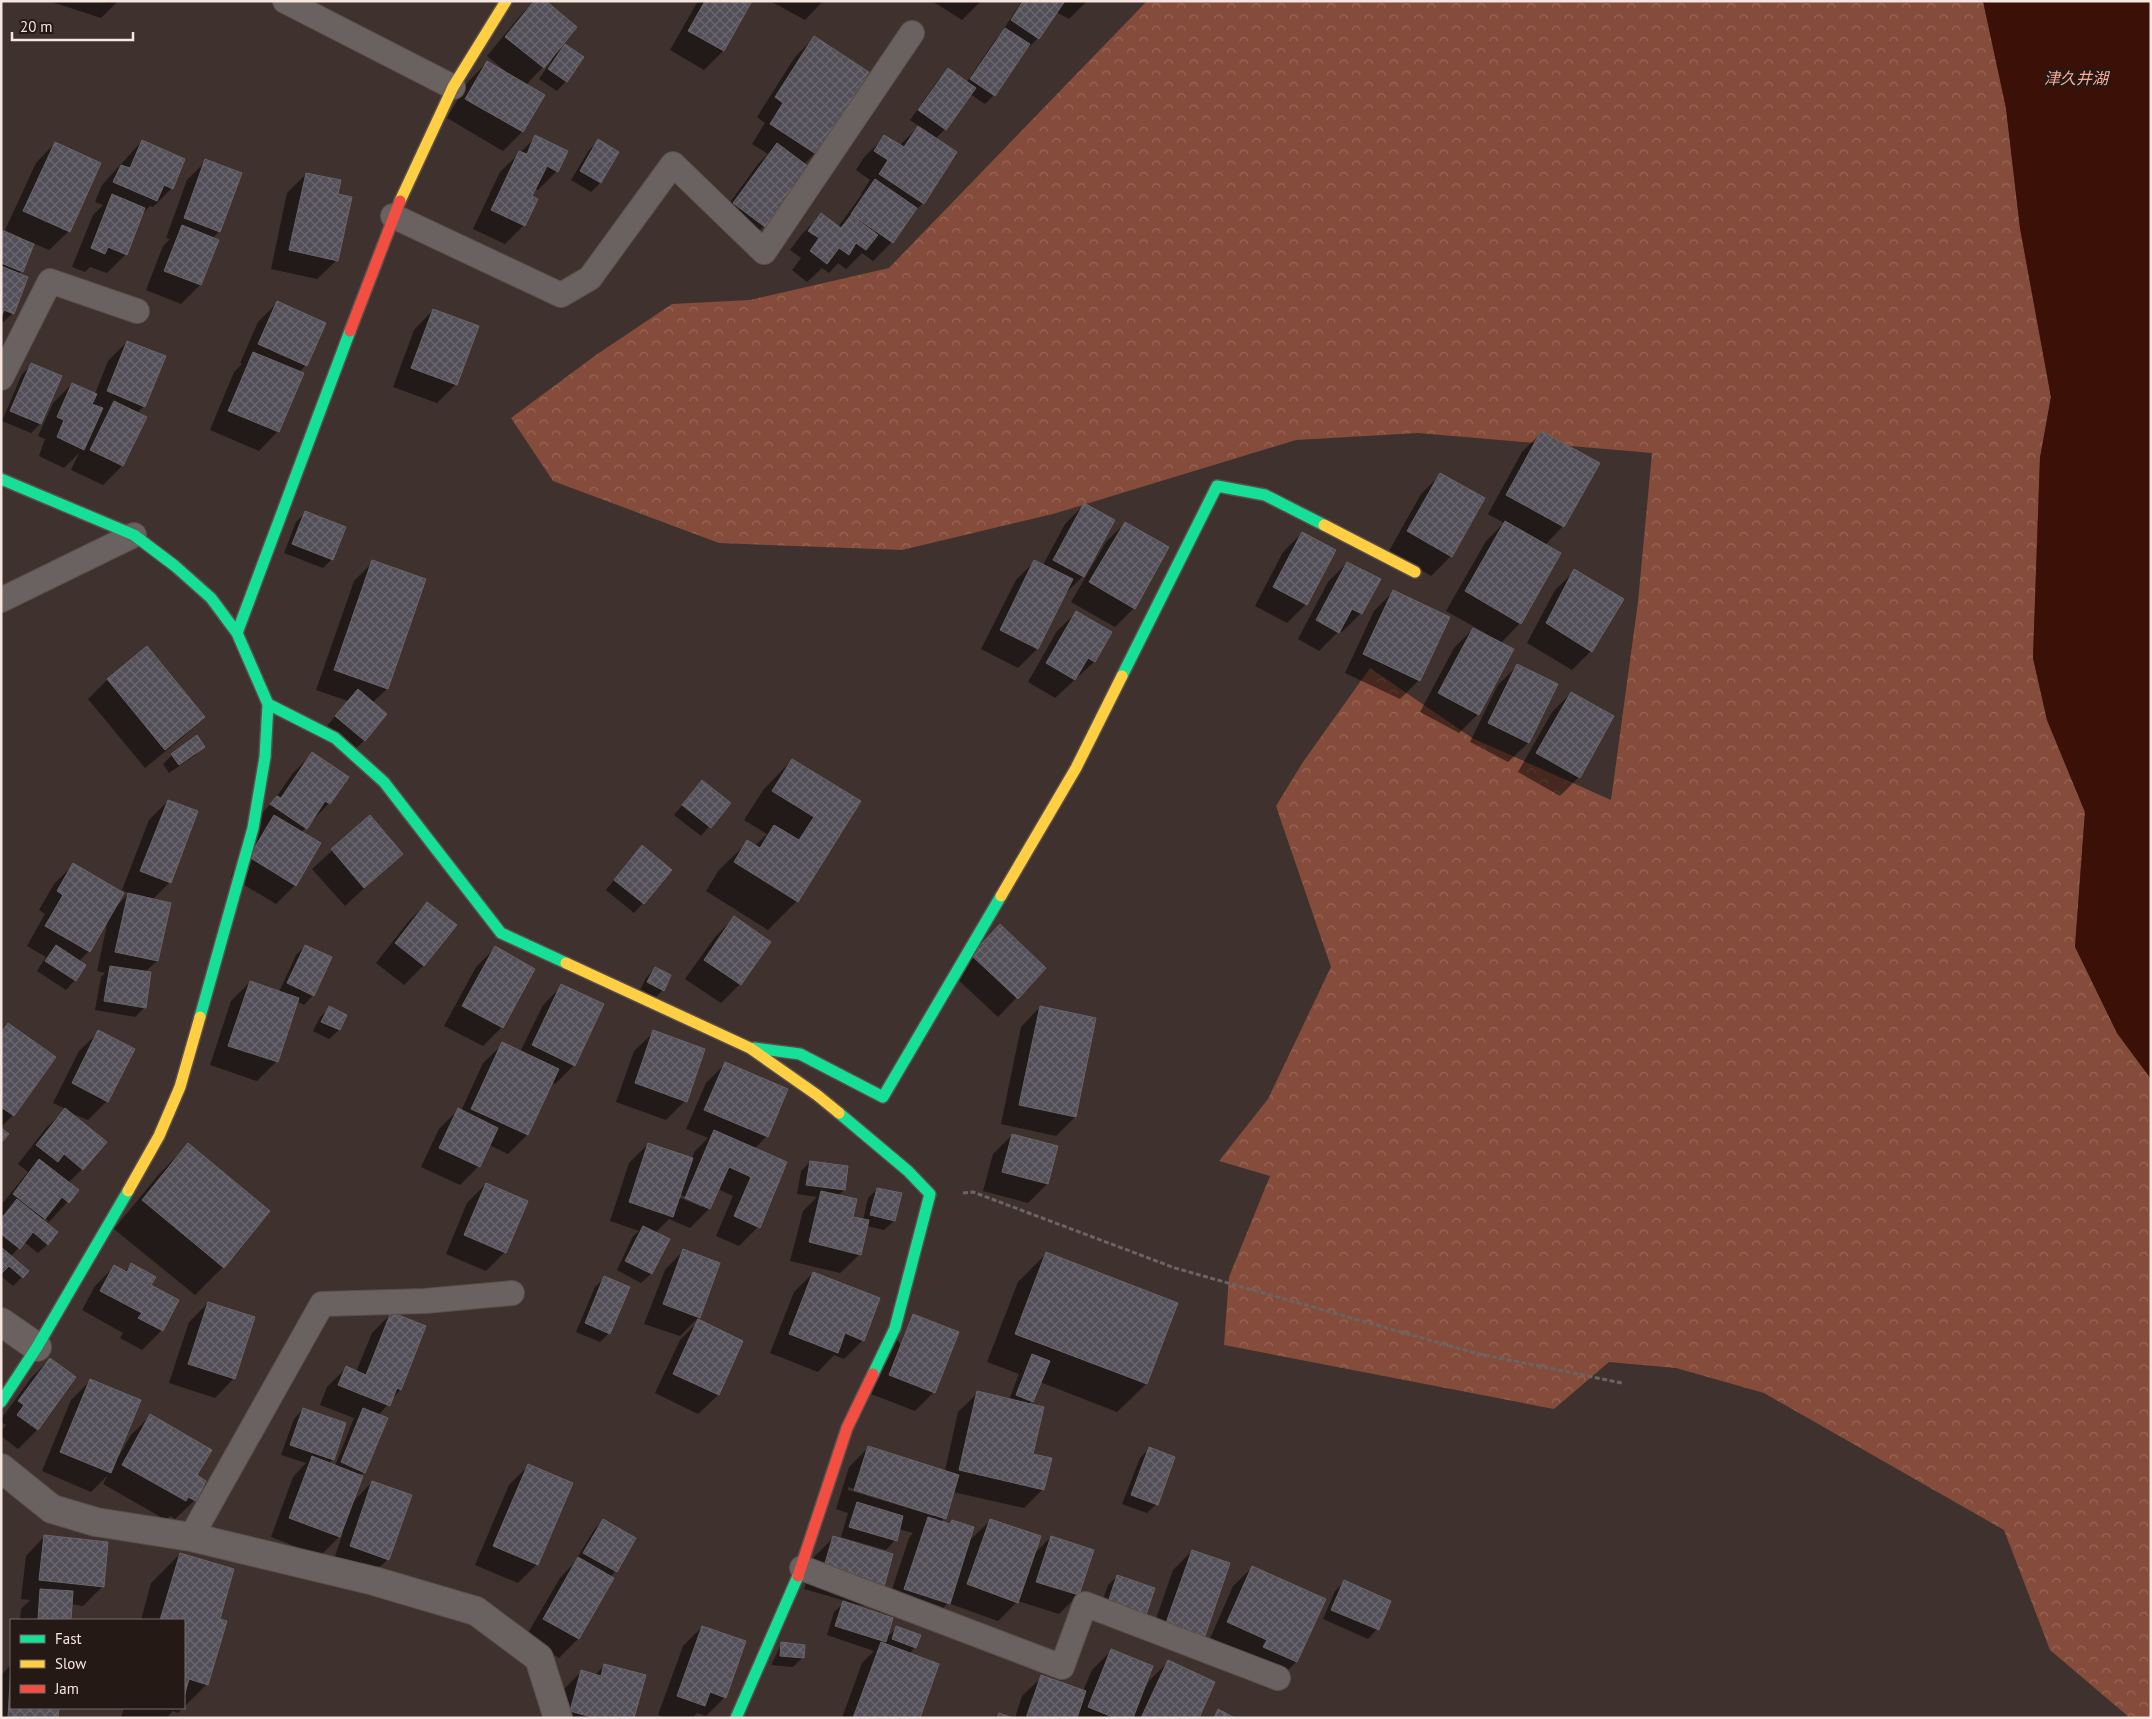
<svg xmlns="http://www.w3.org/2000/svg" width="2152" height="1719" font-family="'PT Sans','Noto Sans JP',sans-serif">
  <defs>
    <pattern id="forest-crowns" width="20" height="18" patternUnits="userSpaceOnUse" patternTransform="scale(1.25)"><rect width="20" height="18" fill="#864c3b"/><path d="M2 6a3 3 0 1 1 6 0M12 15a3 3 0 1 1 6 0" fill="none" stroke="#986657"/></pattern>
    <pattern id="building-cross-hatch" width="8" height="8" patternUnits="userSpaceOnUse" patternTransform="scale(1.25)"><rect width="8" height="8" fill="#524f58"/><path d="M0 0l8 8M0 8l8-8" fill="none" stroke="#6c6870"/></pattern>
  </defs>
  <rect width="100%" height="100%" fill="#3f312d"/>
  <path fill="url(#forest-crowns)" d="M1147 1H1983L2006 108 2020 228 2051 397 2040 458 2033 658 2047 720 2085 812 2075 946 2117 1033 2151 1079V1718H2130L2050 1650 2004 1530 1764 1393 1676 1368 1609 1362 1554 1409 1224 1345 1229 1277 1270 1176 1219 1161 1268 1099 1331 967 1276 806 1303 762 1370 668 1472 738 1611 800 1638 602 1652 453 1418 433 1296 440 1053 514 902 550 719 543 553 481 511 418 596 355 672 304 750 300 889 268Z"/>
  <path fill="#3b1107" d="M1983 1H2151V1079L2117 1033 2075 947 2085 812 2047 720 2033 658 2040 458 2051 397 2020 228 2006 108Z"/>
  <path fill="#0007" fill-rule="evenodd" d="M49 1H118L101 18Z
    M534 1 556 52 557 53 565 45 566 81 557 91 539 79 552 60 551 58 526 85 544 96 522 132 503 151 447 118 468 82 487 62 504 73 505 71 487 56 520 16Z
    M698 1H751L723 51 704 70 670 50Z
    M770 1H823L805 20Z
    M932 1H981L962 20Z
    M1022 1H1087L1069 19 1056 12 1038 38 1029 47 1027 46 994 95 985 104 970 94 945 129 935 139 923 203 910 215 892 242 873 261 862 253 846 269 838 263 829 273 822 268 807 282 792 270 801 258 790 250 802 234 821 215 838 227 862 194H861L870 180 856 170 865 156 885 137 899 146 919 126 910 120 939 79 948 70 966 83 996 39 1004 31 1003 30Z
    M814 38 867 72 815 153 804 164 764 226 745 245 715 223 758 164 768 154 752 144 765 123 757 117 795 57Z
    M536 137 557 171 538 190 535 188 531 197 524 225 505 244 473 229 500 172Z
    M142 141 172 188 153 207 150 206 141 216 126 254 107 273 90 267 85 272 72 267 93 215 103 205 95 202 102 185Z
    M598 141 618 153 600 183 591 192 571 180 589 150Z
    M55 143 69 231 49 250 33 243 22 271 18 274 13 313 1 324V232L21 240 22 238 5 230 36 163Z
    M206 161 219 231 212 239 217 241 200 285 181 304 146 290 163 246 170 239 166 238 187 180Z
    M306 174 337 194V260L317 279 271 269 287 193Z
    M277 303 306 365 299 372 278 431 259 451 210 430 234 372 242 364 240 363 258 322Z
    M433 310 456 384 437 403 393 387 414 330Z
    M127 342 144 406 137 413 145 417 122 466 103 485 71 470 79 453 64 468 39 456 45 439 38 436 53 403 72 384 95 394 108 361Z
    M32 365 40 424 31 433 2 421 22 374Z
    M1541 433 1563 526 1545 545 1520 623 1500 644 1478 714 1459 733 1420 712 1454 648 1473 629 1486 636 1487 634 1446 611 1486 541 1504 523 1488 514 1522 452Z
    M1440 475 1483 499 1451 556 1431 576 1389 551 1421 494Z
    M1084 505 1083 576 1065 594 1037 649 1018 668 981 649 1016 580 1035 561 1043 565 1065 524Z
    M305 513 332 559 323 568 284 553 296 522Z
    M1125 523 1134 608 1115 627 1071 602 1106 542Z
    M1302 533 1306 604 1287 623 1255 606 1283 552Z
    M373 562 387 689 372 703 365 740 355 749 327 726 348 701 316 690 354 581Z
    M1347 563 1361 613 1342 632 1339 631 1319 651 1298 639 1328 582Z
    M1575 571 1591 651 1572 670 1527 643 1555 590Z
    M1393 592 1419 680 1400 699 1345 673 1374 611Z
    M1077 612 1110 632 1094 662 1055 698 1028 682 1057 631Z
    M147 648 203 717 184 736 145 768 88 699 107 680Z
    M1517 666 1556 685 1528 743 1508 762 1470 742 1498 685Z
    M1571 693 1579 777 1560 796 1518 772 1552 712Z
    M204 746 194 756 169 773 163 764 172 755Z
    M312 754 329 803 301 833 295 885 276 904 231 877 252 824 275 799 293 773Z
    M792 760 859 802 797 901 768 930 706 891 719 870 748 842 755 846 767 834 744 820 764 789Z
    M702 782 729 803 701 836 674 815Z
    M168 801 170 882 152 900 169 903 157 961 145 972 144 1008 135 1017 95 1010 101 977 105 973 97 971 108 920 89 951 79 961 85 965 75 980 66 990 37 971 46 957 27 946 45 914 39 910 54 884 73 865 115 908 129 893 122 890 149 820Z
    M369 817 402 853 345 906 312 869Z
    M633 856 643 903 634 913 606 890Z
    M427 903 455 925 423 966 404 985 376 963 408 922Z
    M734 918 740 984 721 1003 685 979 715 937Z
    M980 945 1045 968 998 1017 953 975Z
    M305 946 313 995 304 1005 297 1001 276 1062 257 1081 210 1065 231 1001 250 982 279 992 296 955Z
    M495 948 502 1027 483 1046 444 1026 476 967Z
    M655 968 663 990 654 999 639 992 646 978Z
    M562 986 574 1065 555 1084 551 1082 527 1135 508 1154 489 1145 479 1166 460 1185 421 1167 439 1129 458 1110 461 1111 483 1063 503 1044 520 1052 543 1005Z
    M1040 1007 1075 1117 1056 1136 1001 1124 1021 1027Z
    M329 1008 345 1016 339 1030 329 1039 313 1031 320 1017Z
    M9 1024 13 1115 1 1127V1032Z
    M99 1032 107 1101 88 1120 68 1112 82 1169 68 1183 78 1190 49 1222 44 1218 42 1220 48 1244 38 1253 24 1242 11 1256 28 1271 13 1286 1 1276V1205L28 1172 18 1164 46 1128 66 1109 53 1103 79 1051Z
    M654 1032 685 1101 666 1120 616 1102 634 1051Z
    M725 1064 767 1136 754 1149 758 1227 739 1246 716 1236 733 1196 718 1189 709 1209 690 1228 669 1219 655 1233 668 1240 651 1274 641 1283 617 1270 633 1236 639 1231 610 1221 629 1163 648 1144 691 1159 695 1151 708 1138 686 1129 706 1083ZM679 1194 702 1204V1207L678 1197Z
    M1012 1135 1047 1184 1028 1203 983 1191 993 1154Z
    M188 1145 223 1267 195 1295 114 1229 160 1173Z
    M810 1162 844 1190 838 1196 852 1217 863 1220 868 1198 877 1189 894 1221 884 1230 867 1226 860 1254 840 1273 790 1261 803 1211 817 1197 797 1194 801 1171Z
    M486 1184 505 1252 486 1271 446 1254 467 1203Z
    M684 1250 699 1317 680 1336 644 1324 665 1270Z
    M1046 1254 1176 1304 1146 1384 1117 1412 1040 1382 1032 1401 1029 1404 1031 1455 1043 1489 1024 1508 953 1492 945 1518 940 1522 948 1525 952 1521 968 1542 991 1520 1033 1555 1051 1537 1078 1595 1059 1614 1018 1601 998 1621 948 1603 929 1622 886 1608 909 1538 913 1533 899 1529 895 1540 886 1550 841 1537 848 1513 836 1509 849 1467 868 1448 945 1471 958 1412 978 1393 1009 1400 1019 1374 987 1362 1018 1282ZM848 1487 934 1514V1516L848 1490Z
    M131 1265 150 1286 177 1301 161 1331 142 1350 120 1338 123 1333 82 1310 95 1286 114 1267 124 1272Z
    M813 1273 863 1340 844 1359 834 1355 818 1372 770 1353 794 1292Z
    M605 1277 609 1333 600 1342 576 1332 595 1287Z
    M208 1303 234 1378 215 1398 169 1383 189 1322Z
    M391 1314 400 1390 378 1416 364 1472 360 1476 352 1503 372 1482 388 1559 369 1578 332 1565 343 1533 320 1556 271 1537 293 1477 306 1463 281 1455 294 1419 303 1409 345 1424 332 1460 328 1464 335 1466 354 1418 320 1405 327 1387 346 1368 356 1372 372 1333Z
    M699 1321 742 1341 718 1395 698 1414 655 1393 680 1340Z
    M894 1335 934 1392 915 1411 871 1394Z
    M50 1359 74 1378 37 1430 18 1449 1 1436V1431L6 1425 1 1422V1419L31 1378Z
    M90 1381 115 1460 116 1461 131 1435 150 1416 195 1476V1500L175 1519 170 1516 166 1520 103 1484 108 1475 91 1492 42 1471 71 1400Z
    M1149 1449 1156 1504 1147 1513 1122 1504 1140 1458Z
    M528 1466 537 1564 518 1583 475 1565 509 1485Z
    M603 1520 616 1571 610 1577 612 1578 578 1639 559 1658 525 1638 560 1578 574 1563 594 1530Z
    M45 1536 103 1586 83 1606 71 1604 70 1620H20L21 1609 30 1600 21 1599 26 1556Z
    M833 1538 882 1587 863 1606 804 1589 814 1557Z
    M1192 1551 1229 1564 1204 1636 1184 1655 1148 1642 1173 1570Z
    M180 1554 218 1619 207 1684 184 1707V1620H141L151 1583Z
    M1253 1567 1296 1662 1277 1681 1209 1641 1233 1586Z
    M1118 1576 1154 1589 1096 1620 1108 1585Z
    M1344 1582 1377 1629 1368 1639 1323 1619 1335 1591Z
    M844 1603 885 1639 897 1628 915 1647 909 1654 918 1718H842L862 1663 874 1651 827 1635 834 1612Z
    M702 1627 725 1697 706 1716 697 1713 692 1718H665L658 1715 683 1646Z
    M782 1643 802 1658 793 1667 771 1665Z
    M1111 1651 1146 1687 1149 1681 1168 1662 1197 1718H1028L1035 1698H1032L1025 1718H1015L1022 1696 1042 1677 1083 1691 1092 1670Z
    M11 1665V1708H57V1718H1V1675Z
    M605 1665 633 1718H555L562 1691 581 1672 595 1675Z
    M124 1708H183L178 1713 173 1711 166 1718H121Z"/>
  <path fill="url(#building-cross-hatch)" stroke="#676366" d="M534 1H546L577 27 544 68 505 37Z
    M705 1H752L724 51 688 31Z
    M1023 1H1065L1039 39 1011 20Z
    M1005 28 1030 44 995 96 970 79Z
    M814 36 869 72 816 154 770 124 783 103 775 97Z
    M565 44 584 57 567 82 548 69Z
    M487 61 545 95 523 132 465 99Z
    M948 68 976 88 946 130 918 110Z
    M918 126 957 152 924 204 879 174 888 160 874 151 884 135 904 147Z
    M535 135 568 151 558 172 547 166 532 196 538 199 525 226 491 210 519 151 527 154Z
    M598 139 619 152 601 183 580 171Z
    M142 140 185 159 173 189 164 185 157 201 113 182 121 165 130 168Z
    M55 142 101 163 70 232 23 211Z
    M777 143 809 167 765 227 733 203Z
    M205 159 242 173 220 232 184 218Z
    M306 173 341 180 338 194 352 197 338 261 289 250Z
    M875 179 917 208 893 243 851 214Z
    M112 194 145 208 127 255 108 247 105 254 91 248Z
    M821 213 841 228 851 215 878 235 866 250 856 243 849 255 839 248 827 264 810 251 819 238 808 231Z
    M182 225 219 240 201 285 164 271Z
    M1 230 34 244 23 272 1 263Z
    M1 266 28 277 14 314 4 310 1 318Z
    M277 301 326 323 307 366 258 344Z
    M433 309 479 326 457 385 411 368Z
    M127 341 166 356 145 407 107 391Z
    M253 352 304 373 279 432 228 411Z
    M31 363 62 376 41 424 10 411Z
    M72 383 97 394 92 404 103 408 84 450 57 437 64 420 57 417Z
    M114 401 147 417 123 466 90 450Z
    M1541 431 1600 463 1564 527 1506 495Z
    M1440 473 1485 498 1452 557 1407 531Z
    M1084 503 1115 520 1084 577 1053 560Z
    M305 511 346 527 333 560 292 544Z
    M1505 521 1561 553 1521 624 1465 591Z
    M1125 522 1169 547 1135 609 1089 582Z
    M1302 532 1336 550 1307 605 1273 587Z
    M372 560 426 579 388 689 334 670Z
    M1034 560 1073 579 1038 649 1000 630Z
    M1347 562 1381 579 1362 614 1352 609 1339 633 1316 620Z
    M1574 569 1624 599 1592 652 1546 623Z
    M1393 590 1450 617 1420 681 1363 654Z
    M1076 611 1112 632 1095 662 1088 658 1075 680 1046 663Z
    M1473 628 1514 649 1479 715 1438 693Z
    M147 646 205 717 165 750 107 679Z
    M1517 664 1558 684 1529 743 1488 723Z
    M358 689 387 714 365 741 335 716Z
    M1571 692 1614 716 1580 778 1536 753Z
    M197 735 205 747 179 765 171 754Z
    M312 752 349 777 330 804 325 801 307 829 270 804 277 796 281 798Z
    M792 759 861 801 798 902 734 862 747 840 760 848 774 825 799 840 814 817 772 791Z
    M702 780 731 803 711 828 682 805Z
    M168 800 198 811 171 883 140 871Z
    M274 815 321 843 296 886 249 857Z
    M370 815 403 854 364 888 331 849Z
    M642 845 672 870 644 904 614 880Z
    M73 863 124 893 90 952 45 926 63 895 57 891Z
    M128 893 171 903 158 961 115 952Z
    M427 902 457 925 424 966 395 943Z
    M734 916 771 942 741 985 704 960Z
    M1000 924 1046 968 1018 999 971 955Z
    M56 945 86 965 76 981 45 961Z
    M305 945 332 957 314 996 287 983Z
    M495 946 535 969 503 1028 462 1006Z
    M110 966 151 972 146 1008 104 1001Z
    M655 967 671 975 664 991 647 982Z
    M250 981 299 998 278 1062 228 1046Z
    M561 984 604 1004 575 1066 532 1045Z
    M329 1006 347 1015 340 1030 321 1022Z
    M1040 1006 1096 1018 1076 1117 1019 1105Z
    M8 1023 56 1057 14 1116 1 1107V1033Z
    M98 1030 135 1049 108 1102 72 1083Z
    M653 1030 705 1049 687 1102 635 1083Z
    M502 1042 559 1069 528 1135 471 1109Z
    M725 1062 788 1089 768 1137 704 1110Z
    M65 1108 107 1142 83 1170 64 1154 58 1162 36 1145Z
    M458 1108 498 1128 480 1167 439 1148Z
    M1 1128 9 1134 1 1143Z
    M714 1130 787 1162 760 1228 734 1216 751 1177 729 1167 710 1209 685 1198Z
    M1012 1134 1058 1146 1048 1184 1002 1172Z
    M188 1143 270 1211 224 1268 142 1200Z
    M648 1143 693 1158 673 1217 629 1202Z
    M39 1159 79 1190 69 1203 62 1197 45 1219 13 1194Z
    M810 1161 848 1166 845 1190 806 1185Z
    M486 1183 528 1201 506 1253 464 1235Z
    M877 1188 902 1193 895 1221 870 1215Z
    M821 1191 857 1199 853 1217 869 1220 861 1255 809 1242Z
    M17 1199 58 1232 48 1245 33 1232 20 1249 1 1234V1219Z
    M643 1226 670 1239 652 1274 625 1261Z
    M1 1247 29 1271 23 1278 9 1266 1 1274Z
    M683 1249 720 1263 700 1318 663 1304Z
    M1046 1252 1178 1303 1147 1384 1015 1334Z
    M131 1263 156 1277 151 1285 179 1300 163 1331 138 1318 142 1313 100 1291 114 1265 127 1272Z
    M813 1272 880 1298 864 1341 845 1333 838 1353 789 1334Z
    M604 1276 630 1287 610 1334 585 1323Z
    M208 1302 255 1317 235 1379 188 1364Z
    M391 1312 426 1326 401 1390 397 1388 390 1406 338 1385 346 1366 366 1375Z
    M913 1314 959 1332 935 1393 889 1375Z
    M698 1319 743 1341 719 1395 673 1374Z
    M1032 1354 1050 1361 1033 1402 1016 1395Z
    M50 1358 76 1377 38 1430 17 1415 24 1405 18 1401Z
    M90 1379 141 1400 111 1473 60 1452Z
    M977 1391 1044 1407 1033 1454 1052 1458 1044 1490 959 1470Z
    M303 1408 346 1423 334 1460 290 1445Z
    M363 1408 388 1418 365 1473 341 1462Z
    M150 1414 212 1450 197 1475 206 1481 196 1501 188 1497 186 1501 122 1465Z
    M868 1446 959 1475 946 1519 854 1490Z
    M1149 1447 1175 1457 1158 1505 1131 1495Z
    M312 1456 363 1476 340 1537 289 1518Z
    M528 1464 573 1483 538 1565 493 1546Z
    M372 1481 412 1495 389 1560 350 1546Z
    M857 1502 903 1516 897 1541 849 1527Z
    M928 1517 950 1524 952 1520 974 1527 950 1604 904 1589Z
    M603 1519 636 1538 617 1572 583 1553Z
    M990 1519 1041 1536 1018 1603 967 1584Z
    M44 1535 108 1542 104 1587 39 1580Z
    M833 1536 893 1554 884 1587 823 1570Z
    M1051 1536 1094 1550 1079 1595 1036 1582Z
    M1192 1550 1230 1563 1205 1636 1166 1623Z
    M180 1553 234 1569 220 1619 227 1621 208 1685 189 1679 184 1697V1620H160Z
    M578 1557 614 1578 579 1639 543 1619Z
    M1252 1566 1326 1599 1297 1662 1263 1647 1267 1640 1227 1622Z
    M1117 1575 1155 1588 1143 1624 1105 1611Z
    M1344 1580 1391 1601 1379 1630 1331 1610Z
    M40 1589 73 1591 71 1620H38Z
    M843 1601 893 1618 886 1642 835 1626Z
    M702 1626 746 1641 726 1698 710 1692 705 1706 677 1696Z
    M896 1626 921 1635 916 1648 892 1639Z
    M781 1642 805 1645 804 1658 780 1656Z
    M881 1642 939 1664 920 1718H853Z
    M1111 1649 1153 1666 1133 1718H1115L1088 1707Z
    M1168 1660 1215 1682 1199 1718H1141Z
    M11 1663V1708H59L58 1718H8Z
    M604 1664 646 1675 634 1718H595L570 1711 581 1670 601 1676Z
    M1041 1675 1086 1691 1077 1718H1032L1027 1716Z
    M1218 1709 1235 1718H1214Z
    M999 1713 1013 1718H997Z"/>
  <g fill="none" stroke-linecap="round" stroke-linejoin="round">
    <g stroke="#5b4f4b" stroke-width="26">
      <path id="lane" d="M285 1 453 87
        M393 216 561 295 590 278 673 164 764 252 912 33
        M1 378 50 281 137 311
        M1 600 134 535
        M191 1537 322 1304 425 1301 512 1293
        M802 1568 1062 1667 1085 1604 1278 1678"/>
    </g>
    <g stroke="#5b4f4b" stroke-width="30">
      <path id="street" d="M1 1322 37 1347
        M1 1468 52 1509 96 1522 191 1537 374 1581 476 1611 539 1658 558 1718"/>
    </g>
    <g stroke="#5b4f4b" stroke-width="14">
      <path id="fast" d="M1 479 134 535 175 566 211 598 237 633 268 704 265 757 253 828 200 1017
        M237 633 350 331
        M1122 676 1217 486 1265 495 1324 525
        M268 704 335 738 384 782 501 933 566 963
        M754 1048 800 1054 883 1097 1001 896
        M839 1113 908 1171 930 1194 895 1328 873 1374
        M1 1402 37 1347 128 1191
        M736 1718 798 1576"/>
    </g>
    <g stroke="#5b4f4b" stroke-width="14">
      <path id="slow" d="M400 201 453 87 506 1
        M1324 525 1415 572
        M1001 896 1076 768 1122 676
        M566 963 750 1048 817 1095 839 1113
        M128 1191 159 1136 180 1087 200 1017"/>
    </g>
    <g stroke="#5b4f4b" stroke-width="14">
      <path id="jam" d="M350 331 400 201
        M798 1576 847 1428 873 1374"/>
    </g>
    <path stroke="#6b6462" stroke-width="3" stroke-dasharray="5 2.5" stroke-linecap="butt" d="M963 1193 973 1192 1175 1268 1475 1353 1622 1383"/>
    <use href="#lane" stroke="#696261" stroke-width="24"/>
    <use href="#street" stroke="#696261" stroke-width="28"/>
    <use href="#fast" stroke="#16e098" stroke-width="11"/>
    <use href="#slow" stroke="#ffcf43" stroke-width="11"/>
    <use href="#jam" stroke="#f24e42" stroke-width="11"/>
  </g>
  <g text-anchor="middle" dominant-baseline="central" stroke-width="5" stroke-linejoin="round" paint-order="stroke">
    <g font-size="16" font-style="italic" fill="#fbac96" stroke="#251915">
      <text x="2076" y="78">津久井湖</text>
    </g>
  </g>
  <rect width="2152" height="1719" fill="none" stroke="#f7e5e0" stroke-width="5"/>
  <rect x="10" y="1619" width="175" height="90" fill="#251915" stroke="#796b66"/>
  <rect x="20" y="1635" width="25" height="8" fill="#16e098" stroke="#796b66"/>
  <text x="55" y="1644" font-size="15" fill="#f7e5e0">Fast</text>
  <rect x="20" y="1660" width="25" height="8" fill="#ffcf43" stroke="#796b66"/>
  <text x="55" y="1669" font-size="15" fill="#f7e5e0">Slow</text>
  <rect x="20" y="1685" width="25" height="8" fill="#f24e42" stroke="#796b66"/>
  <text x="55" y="1694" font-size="15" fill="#f7e5e0">Jam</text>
  <path d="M12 32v8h121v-8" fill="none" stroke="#f7e5e0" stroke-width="2.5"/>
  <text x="20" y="32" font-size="15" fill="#f7e5e0" stroke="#251915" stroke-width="4" paint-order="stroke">20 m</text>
</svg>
